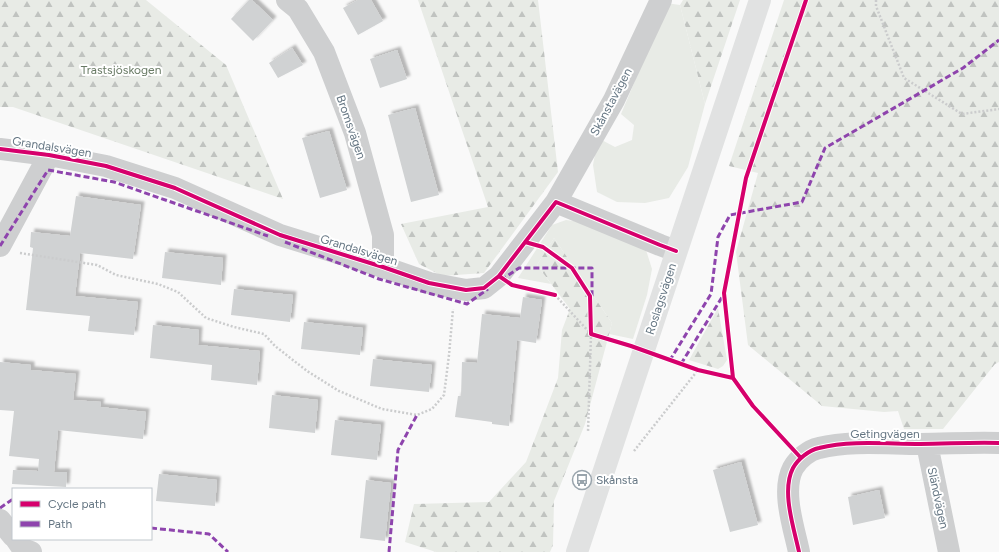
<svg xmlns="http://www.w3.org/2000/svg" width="999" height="552" font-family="Figtree,sans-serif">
  <defs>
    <pattern id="forest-firs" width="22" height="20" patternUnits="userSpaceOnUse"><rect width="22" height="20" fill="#e8ebe6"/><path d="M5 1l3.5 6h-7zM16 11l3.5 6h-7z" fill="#c0c3c0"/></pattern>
    <filter id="shadow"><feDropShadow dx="3.5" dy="-3.5" stdDeviation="1" flood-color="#0004"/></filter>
  </defs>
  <rect width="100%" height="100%" fill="#f9f9f9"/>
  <path fill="#e8ebe6" d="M666 3 680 5 705 104 688 167 669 198 645 203 617 202 597 192 593 165 598 138 615 147 632 140 634 125 621 114 662 17Z
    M566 220 588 223 646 250 652 269 647 295 633 339 609 334 612 323 554 238 537 265 551 284 518 278 552 225Z"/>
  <path fill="url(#forest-firs)" d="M0 0H146L226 65 283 199 13 107H0Z
    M418 0H538L558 172 484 273 442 276 419 264 401 224 488 207Z
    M683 0H740L705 104 680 5Z
    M784 0H999V362L995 364 943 429H904L898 411 884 412 822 406 748 345 736 252 758 173 729 166Z
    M554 238 612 323 585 424 554 501 553 545 550 552H436L405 542 414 504 489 502 526 462 558 378 562 330 570 309 537 265Z
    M718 308 727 360 723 366 718 369 689 360Z"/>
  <path fill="#d0d2d3" filter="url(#shadow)" d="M249 0H252L273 20 253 41 231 19Z
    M358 0H371L383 21 358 35 343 8Z
    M292 48 303 65 278 78 269 63Z
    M397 50 407 79 380 88 370 59Z
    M415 108 439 195 411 202 388 115Z
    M329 131 347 190 320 198 302 138Z
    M76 196 141 205 133 259 80 253 75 296 138 302 134 335 88 331 90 316 26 310 33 248 30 247 31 232 70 236Z
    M165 252 223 258 221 285 162 278Z
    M234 289 293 295 290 322 231 315Z
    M523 297 542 300 536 343 517 340 509 426 492 424V422L455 417 458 396H461L462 362 477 363 482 314 520 318Z
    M304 322 363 328 360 355 301 349Z
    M153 325 199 330 198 345 260 351 257 385 211 380 212 365 150 358Z
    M373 359 432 365 429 392 370 386Z
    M0 362 31 365V370L76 374 73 400 101 402 100 407 146 412 143 439 58 430 54 472H67L66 487 12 484 13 470 38 471 39 459 9 456 14 411 0 410Z
    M272 395 318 400 315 433 269 428Z
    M335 420 381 425 377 460 331 455Z
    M741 462 758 525 730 532 713 470Z
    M159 474 217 480 215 506 156 501Z
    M366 480 391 483 385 541 360 538Z
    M879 490 885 518 853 525 848 497Z"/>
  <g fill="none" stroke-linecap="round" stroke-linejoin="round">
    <path stroke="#cbcccd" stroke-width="2.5" stroke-dasharray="2 2" stroke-linecap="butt" d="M876 0V6L904 78 962 114 999 109
      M20 253 97 265 116 275 158 284 178 292 206 318 234 327 264 334 275 346 307 371 339 391 382 409 417 415 432 409 444 395 449 355 453 309
      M555 295 591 334 588 432
      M634 451 698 370"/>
    <path stroke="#cecfd0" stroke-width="22" d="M287 0 298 9 324 52 355 133 383 235V267
      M0 149 49 155 106 166 175 188 280 235 383 267 429 283 466 290 484 288 499 276 556 202 660 245 676 251
      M556 202 614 100 661 0
      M0 246 49 155
      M927 444 949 552
      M0 520 13 536
      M16 539 23 549 31 552
      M799 552C794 528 781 491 793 468 798 459 809 450 819 448 851 440 887 444 920 444 946 444 972 442 999 443"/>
    <path stroke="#e1e2e2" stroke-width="22" d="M577 552 760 0"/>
    <path stroke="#8e44ad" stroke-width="3" stroke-dasharray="6 3" stroke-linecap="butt" d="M285 242 379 279 467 304 488 289
      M0 246 48 170 114 182 268 236
      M501 280 519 268H592V297
      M669 360H670L711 294 718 237 730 215 802 202 825 148 963 68 999 40
      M681 364 724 294
      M0 508 13 499
      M151 528 209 534 228 552
      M389 552 398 450 417 415"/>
    <g stroke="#fff" stroke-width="6">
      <path id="cycleway" d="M0 149 49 155 106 166 175 188 280 235 383 267 429 283 466 290 484 288 499 276 556 202 660 245 676 251
        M525 242 543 247 572 268 590 296 591 334 631 346 698 370 733 378
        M499 276 512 285 555 295
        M801 458 753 406 733 378 724 293 746 178 806 0
        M799 552C794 528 781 491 793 468 798 459 809 450 819 448 851 440 887 444 920 444 946 444 972 442 999 443"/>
    </g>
    <use href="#cycleway" stroke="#d6006c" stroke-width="4"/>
  </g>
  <defs>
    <g id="bus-ring" transform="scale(1)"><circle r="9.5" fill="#fff" stroke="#99a4ac" stroke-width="1.5"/><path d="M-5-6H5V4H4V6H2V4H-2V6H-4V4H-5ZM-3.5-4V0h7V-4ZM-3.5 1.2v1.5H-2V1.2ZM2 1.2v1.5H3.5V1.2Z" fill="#99a4ac"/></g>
  </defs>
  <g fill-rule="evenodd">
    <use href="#bus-ring" x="582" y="480"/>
  </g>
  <g text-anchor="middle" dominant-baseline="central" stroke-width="4" stroke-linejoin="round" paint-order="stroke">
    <g font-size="12" fill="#687a64" stroke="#fff">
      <text x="121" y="70">Trastsjöskogen</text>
    </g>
    <g font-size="12" fill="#657683" stroke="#fff">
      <text transform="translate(611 102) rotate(-62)">Skånstavägen</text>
      <text transform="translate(351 127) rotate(71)">Bromsvägen</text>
      <text transform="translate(52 147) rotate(9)">Grandalsvägen</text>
      <text transform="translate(359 250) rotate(17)">Grandalsvägen</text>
      <text transform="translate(661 299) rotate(-72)">Roslagsvägen</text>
      <text x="885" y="434">Getingvägen</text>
      <text transform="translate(938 498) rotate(78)">Sländvägen</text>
    </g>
    <g font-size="12" fill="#657683" stroke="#fff" text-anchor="start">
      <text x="596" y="480">Skånsta</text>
    </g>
  </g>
  <rect x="12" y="488" width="140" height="52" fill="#ffffff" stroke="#c1c8cd"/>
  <rect x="20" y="501" width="20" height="6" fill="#d6006c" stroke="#c1c8cd"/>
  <text x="48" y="508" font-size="12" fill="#657683">Cycle path</text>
  <rect x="20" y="521" width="20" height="6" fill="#8e44ad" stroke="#c1c8cd"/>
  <text x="48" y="528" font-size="12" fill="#657683">Path</text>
</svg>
